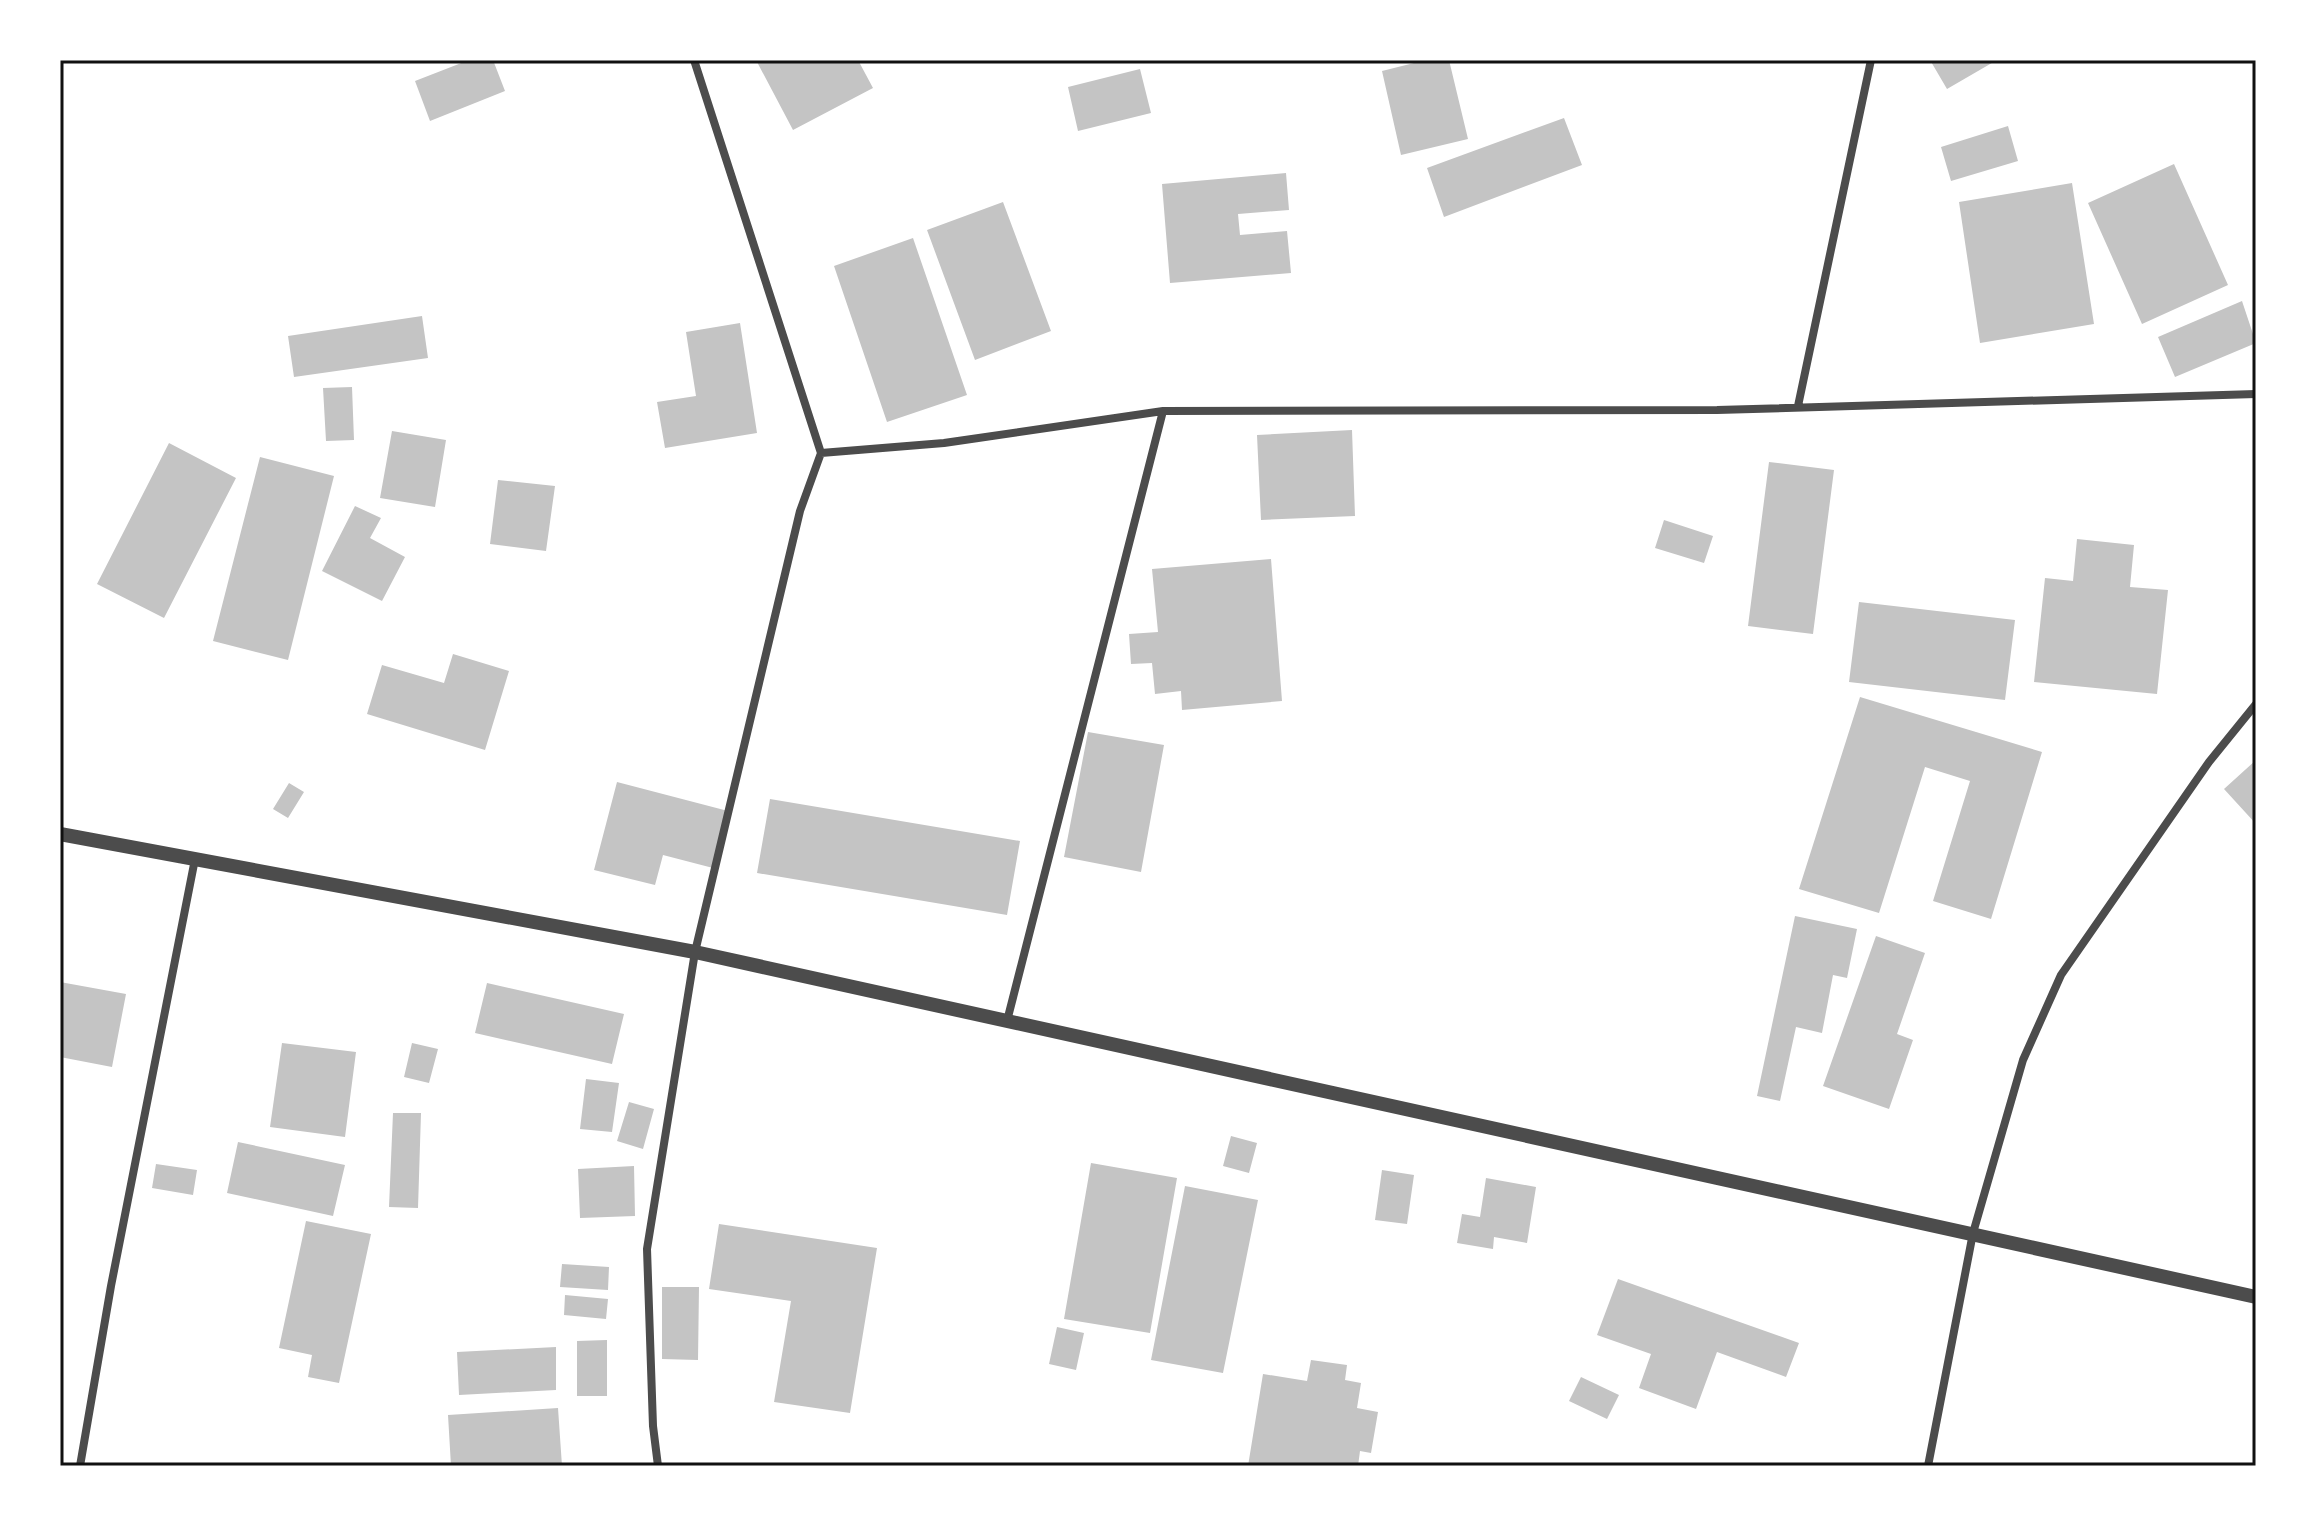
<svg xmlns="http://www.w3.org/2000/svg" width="2316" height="1526" font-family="'Varela Round',sans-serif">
  <rect width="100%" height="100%" fill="#fff"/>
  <path fill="#c4c4c4" d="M469 60H493L505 91 430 121 415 81Z
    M756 60H858L873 88 793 130Z
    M1426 60H1449L1468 139 1401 155 1382 71Z
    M1930 60H1997L1947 89Z
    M1140 69 1151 113 1078 131 1068 87Z
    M1564 118 1582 165 1444 217 1427 168Z
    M2008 126 2018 161 1951 181 1941 147Z
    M2174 164 2228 285 2142 324 2088 203Z
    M1286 173 1289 210 1238 214 1240 235 1287 231 1291 273 1170 283 1162 184Z
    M2072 183 2094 324 1980 343 1959 202Z
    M1003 202 1051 331 975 360 927 230Z
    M913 238 967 395 887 422 834 266Z
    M2242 301 2256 343 2175 377 2158 337Z
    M422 316 428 358 294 377 288 336Z
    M740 323 757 433 665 448 657 402 696 396 686 332Z
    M352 387 354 440 326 441 323 388Z
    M1352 430 1355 516 1261 520 1257 435Z
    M392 431 446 440 435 507 380 498Z
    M169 443 236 478 164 618 97 584Z
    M260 457 334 476 288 660 213 641Z
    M1769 462 1834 470 1813 634 1748 626Z
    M498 480 555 486 546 551 490 544Z
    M355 506 381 518 370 538 405 557 382 601 322 571Z
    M1664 520 1713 536 1704 563 1655 548Z
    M2077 539 2134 545 2130 587 2168 590 2157 694 2034 682 2045 578 2073 581Z
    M1271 559 1282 701 1182 710 1181 691 1155 694 1152 663 1131 664 1129 634 1158 632 1152 569Z
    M1859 602 2015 620 2005 700 1849 682Z
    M453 654 509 671 485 750 367 714 382 665 444 683Z
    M1860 697 2042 752 1991 919 1933 901 1970 781 1925 767 1879 913 1799 889Z
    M1088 732 1164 745 1141 872 1064 857Z
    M2256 760V824L2224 789Z
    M617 782 728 811 713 868 663 855 655 885 594 870Z
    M289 783 304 792 288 818 273 809Z
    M770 799 1020 841 1007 915 757 873Z
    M1795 916 1857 929 1847 978 1833 975 1822 1033 1796 1027 1780 1101 1757 1096Z
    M1876 936 1925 953 1897 1034 1913 1040 1889 1109 1823 1086Z
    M60 982 126 994 112 1067 60 1057Z
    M487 983 624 1014 612 1064 475 1033Z
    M282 1043 356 1052 345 1137 270 1127Z
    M412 1043 438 1049 429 1083 404 1077Z
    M586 1079 619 1083 612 1132 580 1129Z
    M629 1102 654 1109 643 1149 617 1141Z
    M393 1113H421L418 1208 389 1207Z
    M1231 1136 1257 1143 1249 1173 1223 1166Z
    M238 1142 345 1165 333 1216 227 1193Z
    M1091 1163 1177 1178 1150 1333 1064 1319Z
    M156 1164 197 1170 193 1195 152 1188Z
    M634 1166 635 1216 580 1218 578 1169Z
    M1382 1170 1414 1175 1407 1224 1375 1220Z
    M1486 1178 1536 1187 1527 1243 1494 1237 1493 1249 1457 1243 1462 1214 1480 1217Z
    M1185 1186 1258 1200 1223 1373 1151 1360Z
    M306 1221 371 1234 339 1383 308 1377 312 1355 279 1348Z
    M719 1224 877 1248 850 1413 774 1402 791 1301 709 1289Z
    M562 1264 609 1267 608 1290 560 1287Z
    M1618 1279 1799 1343 1786 1377 1717 1352 1696 1409 1639 1388 1651 1354 1597 1335Z
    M662 1287H699L698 1360 662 1359Z
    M565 1295 608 1299 606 1319 564 1315Z
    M1057 1327 1084 1333 1076 1370 1049 1364Z
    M607 1340V1396H577V1341Z
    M556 1347V1390L459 1395 457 1352Z
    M1311 1360 1347 1365 1345 1380 1361 1383 1357 1408 1378 1412 1371 1453 1360 1451 1358 1466H1248L1263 1374 1307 1381Z
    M1581 1377 1619 1395 1607 1419 1569 1401Z
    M558 1408 562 1466H451L448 1415Z"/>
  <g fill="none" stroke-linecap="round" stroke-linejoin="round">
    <path stroke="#4c4c4c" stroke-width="8" d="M1798 406 1871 60
      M821 453 944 443 1163 411 1717 410 2256 394
      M1007 1021 1163 411
      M80 1466 111 1286 195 859
      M658 1466 653 1426 647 1249 695 952 800 511 821 453 694 60
      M1928 1466 1973 1233 2023 1060 2061 975 2209 762 2256 704"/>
    <path stroke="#4c4c4c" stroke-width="14" d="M60 834 695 952 2256 1297"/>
  </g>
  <rect width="2316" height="1526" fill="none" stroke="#ffffff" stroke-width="124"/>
  <rect x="62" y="62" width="2192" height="1402" fill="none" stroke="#111" stroke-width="3"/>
</svg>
